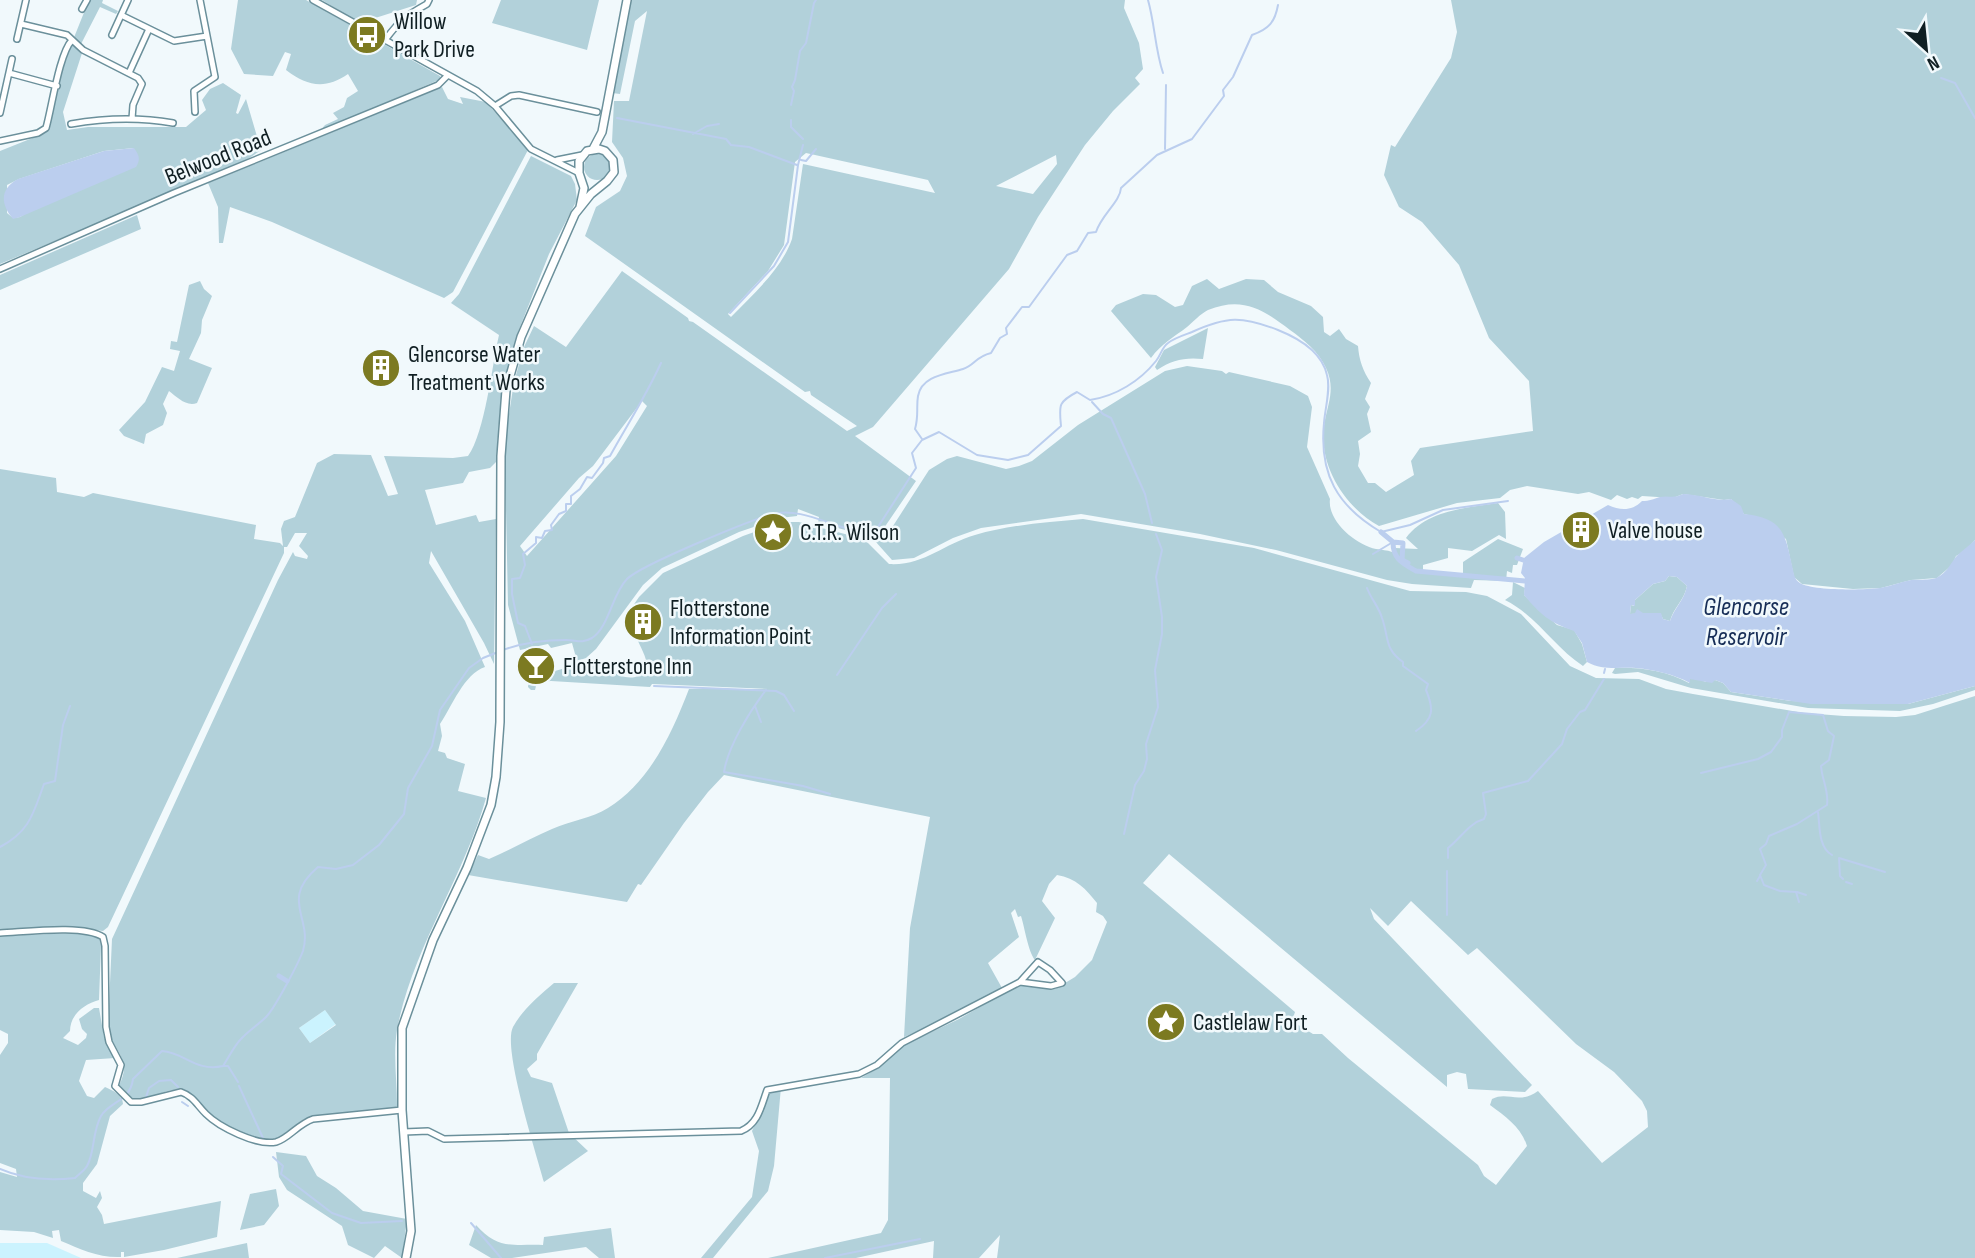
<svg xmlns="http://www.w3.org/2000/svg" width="1975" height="1258" font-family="'Sofia Sans Condensed',sans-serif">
  <rect width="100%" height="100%" fill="#f1f9fc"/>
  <path fill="#cbf3fe" d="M325 1010 336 1024 310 1043 299 1028Z
    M0 1243H47L81 1258H0Z"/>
  <path fill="#b2d1da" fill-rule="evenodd" d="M89 0H103L102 3 118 11 116 14 100 7 80 46 83 50 63 112 67 130 88 127H186L206 110 202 100 210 89 223 83 241 95 236 113 238 114 246 99 261 150 245 161 0 264V151L45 133 57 80ZM134 148 20 217 13 218 7 213V185L19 179 104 151Z
    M238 0H306L440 76 441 79 320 131 325 125 338 119 333 113 344 107 347 98 358 91 348 74C325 90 307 86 286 70L291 54 285 52 273 76 244 74 231 49Z
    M322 0H417L416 5 369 20 366 27Z
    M501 0H599L587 50 492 23Z
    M630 0H1125L1124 8 1139 43 1143 69 1135 78 1140 84 1113 111 1085 145 1038 217 1009 269 873 427 855 436 916 481 884 528 869 536 818 523 819 517 798 509 797 516 780 518 739 532 662 568 643 585 596 649 586 658 577 661 572 643 551 648 548 644 520 650 508 605 505 462 507 427 514 382 524 347 534 326 566 347 622 271 688 318 689 321 693 322 847 431 857 426 811 395 810 391 805 392 585 236 596 207 620 191 627 176 623 158 612 142 614 101H629L647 11 635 21 620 94 612 93ZM806 153 928 180 935 193 803 164 792 239C781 270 754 293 731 317L728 314 768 271 784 245 795 162ZM1056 155 1057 164 1033 194 996 186ZM642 401 647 406 616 456 527 556 520 546 579 478 593 466Z
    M1451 0H1975V540L1965 551 1956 556 1952 565 1937 578 1911 580 1881 588 1853 589 1802 584 1794 577 1786 539 1752 516 1744 514 1731 499 1724 500 1683 494 1673 498 1642 496 1638 499 1632 497 1627 499 1617 495 1611 500 1589 492 1578 494 1527 486 1510 490 1500 498 1457 503 1379 526C1343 506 1316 462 1325 420 1329 401 1335 387 1326 368 1319 352 1304 340 1290 330 1263 309 1242 296 1208 310 1200 314 1193 322 1187 327 1174 337 1161 344 1151 358L1111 311 1116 305 1143 294 1156 295 1175 307 1183 305 1192 286 1207 279 1219 289 1246 279 1264 280 1278 292 1311 306 1323 317 1324 332 1330 336 1339 329 1346 339 1358 346C1359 360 1363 371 1371 383L1365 399 1370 407 1367 414 1371 432 1358 441 1360 454 1358 466 1368 483H1375L1386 492 1414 475 1411 461 1420 448 1533 431 1529 381 1489 338 1459 265 1422 222 1399 207 1384 175 1391 145 1395 147 1451 58 1457 32Z
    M442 87 448 99 463 104 460 97 486 102 528 150 453 292 444 298 272 222 230 207 223 243H219L218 207 208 183Z
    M584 167a13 13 0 1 1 26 0a13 13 0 1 1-26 0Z
    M531 156 571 176 575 184 577 200 549 254 518 332 501 398 496 462 490 468 469 472 463 483 425 490 436 525 476 515 479 522 496 519 494 664 484 643 431 551 429 563 465 621 485 667C464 674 452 706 440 724L442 736 438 751 445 753 447 758 465 764 458 791 486 798C464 877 412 949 397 1030 393 1054 397 1081 397 1106L395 1109 304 1119 275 1140C250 1138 225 1127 206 1110 200 1105 195 1096 187 1092 160 1080 142 1120 119 1085 133 1059 113 1052 108 1027L112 939 278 580 293 552 295 556 307 559 308 556 299 546 307 533H295L287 547H284V553L108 927 103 931 76 928 0 930V469L56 478 57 492 84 497 93 493 256 525 254 539 280 543 283 546 281 529 284 521 295 517 317 463 334 454 371 455 388 496 398 494 384 456 453 458 468 456C485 433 492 365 499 335L451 303 459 294ZM325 1010 336 1025 310 1043 299 1028Z
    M137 215 141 229 0 290V275Z
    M200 281 204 289 212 296 202 320 201 333 189 359 212 368 197 403C186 407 177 397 169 391L163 404 167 413 163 425 146 434 144 444 124 436 119 430 145 402 162 367 174 371 180 351 170 349 171 341 177 342 189 285Z
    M1208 328 1203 359C1185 357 1172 360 1157 370L1155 367 1164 350Z
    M1187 366 1222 371 1226 374 1229 372 1290 386 1308 396 1312 407 1307 447 1330 499C1327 521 1356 545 1376 549 1382 550 1387 550 1392 552L1395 548 1418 549 1406 538C1427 510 1466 508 1498 503L1505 512 1506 539 1499 535 1472 551 1448 548V558L1423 565V573L1463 575V562L1498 539 1523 549 1517 565H1513L1512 573 1507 571 1506 581 1474 580 1471 588 1412 584 1387 580 1276 550 1200 534 1081 514 981 528 953 538 914 558 892 560 875 541 893 526 929 470 947 459 957 456 1006 469 1019 466 1032 461 1078 425 1165 371Z
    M1083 519 1254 548 1410 591 1466 592 1487 596 1521 614 1570 666 1596 678 1639 679 1666 689 1693 694 1804 713 1844 716 1896 717 1915 715 1975 696V1258H997L1000 1235 979 1258H933L934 1241 856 1258H768L881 1233 888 1220 890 1078H861L878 1068 904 1045 959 1019 1018 985 1055 989 1075 977 1092 960 1107 922 1103 916 1096 912 1097 903C1086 889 1076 878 1057 875L1049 884 1042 901 1055 918 1035 960C1028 951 1025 929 1021 916L1018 917 1015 909 1011 913 1019 937 988 963 1002 988 955 1015 904 1037 910 928 930 817 724 775 708 792 684 823 641 885 638 884 627 902 468 875 478 855 489 859C510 850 531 838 552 829 570 821 592 818 608 808 650 782 672 733 689 689H768L652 684 650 687 551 681 537 682 535 690H531L528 687 529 679C548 674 569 665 588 664 605 662 622 685 640 675 654 668 642 651 638 641L643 630 624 619 639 597 663 573 743 536 782 522H799L864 539 889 564C924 566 943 544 975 535 1009 525 1048 522 1083 519ZM1169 854 1447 1087V1075L1457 1072 1466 1074 1468 1089 1525 1092 1532 1085 1374 919 1370 908 1388 926 1411 901 1468 955 1477 948 1576 1044 1614 1072 1642 1101 1647 1111 1648 1127 1602 1163 1538 1091C1518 1105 1508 1091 1492 1099L1490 1105C1506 1117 1521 1127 1527 1146L1496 1185 1484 1176 1478 1165 1348 1058 1322 1034H1313L1292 1021 1295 1012 1143 883Z
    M1669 576 1677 577 1687 586C1684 601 1673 608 1670 621L1663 619 1660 613 1630 614 1631 605 1634 606 1635 600 1653 584 1665 581Z
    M1513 582 1525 588 1524 595 1557 625 1574 630 1582 644 1587 662 1583 666C1554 647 1537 616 1505 600L1512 595Z
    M1615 668C1640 667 1667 671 1689 683L1690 679 1695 678 1706 682 1715 680 1723 683 1731 692 1791 701 1908 704 1975 686V690L1933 704 1900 711 1808 708 1691 688 1638 672 1615 674 1612 673Z
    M74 933 100 937 101 946 99 1000C84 1004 70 1015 70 1031L63 1038 78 1045 86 1038 87 1034 82 1029 79 1019 94 1008H99L104 1037 115 1058 86 1060 79 1081 87 1096 94 1098 105 1087C112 1090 123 1095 123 1104L110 1116 97 1164 83 1183V1191L96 1198 100 1191 102 1198 97 1207 102 1215 104 1224 221 1201 217 1237 164 1250 124 1257V1252H121V1257C99 1258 80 1249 61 1241L59 1230 52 1231 53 1238 34 1232 0 1230V1172L17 1177 16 1169 0 1163V1055L8 1043V1034L0 1030V936Z
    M554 983H578L537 1054V1060L527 1069 531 1077 552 1083 569 1133 588 1151 544 1182C537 1155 502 1048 513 1027 522 1010 539 996 554 983Z
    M781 1087 774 1166 768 1191 713 1258H701L752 1197 759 1151 752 1131 769 1093Z
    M276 1152 306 1156 317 1176 336 1188 363 1211 407 1219 402 1258 385 1246 374 1258 348 1245 342 1226 287 1190 279 1177Z
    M276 1189 279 1206 264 1225 240 1230 250 1194Z
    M476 1225C498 1250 512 1244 543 1245L544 1237 611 1228 615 1258H599L586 1247 512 1258H491L469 1245Z
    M247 1243 249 1258H177Z"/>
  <path fill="#bbceee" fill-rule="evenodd" d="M134 148C139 155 141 159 136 167L20 217 13 219C0 203 0 189 18 179L104 151Z
    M1683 494C1700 494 1714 502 1731 499L1741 506 1744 514C1784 518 1785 534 1793 570 1794 575 1795 580 1800 583 1813 591 1864 590 1880 588 1891 586 1901 582 1911 580 1919 579 1931 581 1938 577 1946 573 1950 565 1955 558 1960 552 1969 546 1975 540V686L1908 704H1811L1731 692 1723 683 1715 680 1712 683 1690 679V683C1673 674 1655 670 1636 668 1618 667 1604 671 1587 662L1582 643 1574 631C1549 622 1541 615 1524 595L1525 578 1521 573 1524 558 1544 542 1608 505C1621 511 1632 511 1642 501 1650 501 1653 499 1660 497 1669 495 1673 499 1683 494ZM1669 576 1677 577 1687 586C1684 601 1674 608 1670 621L1663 619 1661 613H1643L1637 609 1635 613 1630 614 1631 605 1635 606V600L1653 584 1665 581Z"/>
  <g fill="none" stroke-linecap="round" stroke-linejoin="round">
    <path stroke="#bbceee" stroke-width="2" d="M1148 0C1155 25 1155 49 1163 73
      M1941 78 1955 83 1975 118
      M791 105 794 91 792 87 795 80 800 51 806 43 814 3 816 0
      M617 118 726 139 731 145 749 147 797 165
      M791 120V127L803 139
      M693 134 707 126 719 124
      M1165 149 1166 85
      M801 160 806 161 816 149
      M730 313 774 266 788 242 798 165 803 145
      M1092 402 1103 414 1111 418 1145 494 1152 523
      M922 439 915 429C919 415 916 408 918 396 922 375 948 374 963 369 975 365 975 357 991 353L1000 338 1007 334 1006 328 1022 307H1029L1067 255 1077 251 1088 233 1096 232C1102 214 1120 202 1121 188L1157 155 1192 139 1224 96 1223 90 1233 77 1252 35C1269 29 1275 22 1278 5
      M1373 554 1393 542
      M1367 588C1371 599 1379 607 1382 618 1389 637 1384 649 1403 662V666L1428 684 1426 690C1434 709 1434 719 1416 731
      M532 644 525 626 518 623 512 594V579L520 578 525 565 523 554 536 543V537L542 538 545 531 552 530 551 525 559 514 566 511V504H571V496L580 489 587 477 592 478 603 463 604 458 610 456C627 425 646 396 661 363
      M503 650C522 643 546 640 566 640 577 640 581 644 592 638 609 627 612 594 627 579 641 565 750 520 773 514 807 505 849 539 876 530L916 468 912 453 922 440 939 432 977 455 1008 460 1028 455 1061 426C1059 405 1058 402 1077 392L1090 400C1116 396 1140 381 1156 361 1161 355 1162 347 1168 343 1174 338 1184 335 1192 332 1227 316 1242 316 1278 330 1298 338 1322 352 1327 375 1331 389 1325 408 1324 423 1319 474 1337 506 1381 532L1410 525 1443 510 1508 501
      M1604 673 1605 669
      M837 675 882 608 896 594
      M654 686 776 691 784 695 794 711
      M766 690C750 711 728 746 724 772L803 786 830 794
      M755 706 761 722
      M1701 773 1758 759 1771 752 1782 737V730L1789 712 1823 715 1828 731 1834 736 1829 760 1821 766C1822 780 1829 791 1827 805L1797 824 1769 836 1766 844 1760 849 1766 865 1760 875 1764 885 1780 891 1796 892 1799 902
      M1818 812C1820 826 1818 847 1832 855
      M1124 834 1135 785 1144 771 1147 759 1146 744 1158 707 1155 670 1162 634V617L1156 577 1162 550 1156 534
      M0 847C30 831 33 814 44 784L55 781 63 725 70 706
      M1448 858V848C1460 839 1469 823 1484 819L1486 814 1483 793 1528 781 1562 744 1567 729 1580 712 1585 710 1604 679
      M1843 879 1840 876 1839 858 1885 872
      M1757 881 1760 876
      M1846 882 1852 884
      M1797 892 1806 895
      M1447 915V871
      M224 1066H228L238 1082
      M239 1086 263 1138
      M146 1097 149 1088 159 1081 171 1080 178 1087
      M182 1102 188 1106
      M273 1157 283 1166 281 1174 332 1213 361 1223 402 1221
      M0 1169C25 1180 49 1181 75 1178 79 1174 85 1170 87 1166 95 1152 92 1132 101 1116 110 1101 130 1102 133 1079L162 1051C186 1053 195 1072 223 1066 229 1057 234 1046 241 1039 248 1031 258 1025 266 1017 275 1008 298 964 303 951 313 917 279 900 318 867L336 869 353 865 379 845 404 814 408 788 432 746 440 710 469 668 483 658 498 652
      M471 1223 501 1258
      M825 1258 920 1239"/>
    <path stroke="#bbceee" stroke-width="5" d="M1381 532 1393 542C1393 559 1402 563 1416 571L1525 581
      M1393 542 1403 543 1402 560 1408 563
      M1517 558 1523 560
      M279 976 287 981"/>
    <g stroke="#6b909b" stroke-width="8">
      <path id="minor" d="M313 0 477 91 495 106 531 149 579 173
        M82 9 87 0
        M121 15 174 41 207 36
        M21 24 67 35 83 50 138 78 142 84 133 105 132 119
        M112 35 128 0
        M17 39 26 0
        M385 40C401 19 404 17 427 4L429 0
        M9 73 57 86
        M129 73 149 29
        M495 106 511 96 519 95 597 112
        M195 112 194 91 215 77 200 0
        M0 113 12 59
        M71 124C105 118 139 117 173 123
        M0 141 38 133 46 128C52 107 59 54 72 40
        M557 160 582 155
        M0 269 174 193 438 85 447 76
        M0 933C25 932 84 924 103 937L105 946 106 1027 109 1042 121 1065 115 1086 131 1102H141L181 1092C193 1096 197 1105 206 1114 219 1127 257 1146 276 1142 288 1139 298 1124 313 1119L402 1110
        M404 1132 428 1131 444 1139 741 1131C758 1124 761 1107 767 1090L859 1074 877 1065 902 1043 1020 982 1038 962 1050 970 1062 983 1051 986 1020 982"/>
    </g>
    <g stroke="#6b909b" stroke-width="10">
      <path id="highway" d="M593 149 602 132 627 0
        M406 1258 411 1231 402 1110V1028L433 940 467 868 491 805 496 777 500 722 501 456 506 390 521 337 575 214 591 194 607 181 614 172 613 160 605 151 599 149 587 151 579 161V173L584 188 580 207"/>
    </g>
    <use href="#minor" stroke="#fff" stroke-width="5"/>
    <use href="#highway" stroke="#fff" stroke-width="7"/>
  </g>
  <defs>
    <g id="bus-disc" transform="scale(2.0125)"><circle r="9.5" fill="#7c7a21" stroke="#f1f9fc"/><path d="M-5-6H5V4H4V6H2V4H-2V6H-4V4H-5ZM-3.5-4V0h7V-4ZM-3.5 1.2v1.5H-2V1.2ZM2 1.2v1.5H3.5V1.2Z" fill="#fff"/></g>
    <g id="building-disc" transform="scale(2.0125)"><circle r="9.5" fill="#7c7a21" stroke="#f1f9fc"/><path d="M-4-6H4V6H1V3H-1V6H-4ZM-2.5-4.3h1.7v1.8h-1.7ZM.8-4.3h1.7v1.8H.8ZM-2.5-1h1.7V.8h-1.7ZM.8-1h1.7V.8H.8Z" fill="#fff"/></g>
    <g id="sight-disc" transform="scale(2.0125)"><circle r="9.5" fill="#7c7a21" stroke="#f1f9fc"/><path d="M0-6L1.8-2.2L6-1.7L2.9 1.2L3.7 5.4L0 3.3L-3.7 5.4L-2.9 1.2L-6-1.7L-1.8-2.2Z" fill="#fff"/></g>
    <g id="bar-disc" transform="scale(2.0125)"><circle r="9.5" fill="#7c7a21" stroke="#f1f9fc"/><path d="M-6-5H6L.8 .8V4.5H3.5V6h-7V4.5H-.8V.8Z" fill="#fff"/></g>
  </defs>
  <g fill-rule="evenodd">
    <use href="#bus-disc" x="367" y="35"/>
    <use href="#building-disc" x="381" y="368"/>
    <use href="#building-disc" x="1581" y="530"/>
    <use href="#sight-disc" x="773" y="532"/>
    <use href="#building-disc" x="643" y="622"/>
    <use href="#bar-disc" x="536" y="666"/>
    <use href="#sight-disc" x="1166" y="1022"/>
  </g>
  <g text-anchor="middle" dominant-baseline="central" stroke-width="5" stroke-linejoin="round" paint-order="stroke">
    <g font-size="24" fill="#101f23" stroke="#f1f9fc" text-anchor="start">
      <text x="394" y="21">Willow<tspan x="394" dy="28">Park Drive</tspan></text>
      <text x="408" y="354">Glencorse Water<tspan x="408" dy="28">Treatment Works</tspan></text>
      <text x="1608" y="530">Valve house</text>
      <text x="800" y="532">C.T.R. Wilson</text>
      <text x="670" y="608">Flotterstone<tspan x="670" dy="28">Information Point</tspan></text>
      <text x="563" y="666">Flotterstone Inn</text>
      <text x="1193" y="1022">Castlelaw Fort</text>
    </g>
    <g font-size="24" fill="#101f23" stroke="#f1f9fc">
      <text transform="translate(218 157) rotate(-22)">Belwood Road</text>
    </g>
    <g font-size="26" font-style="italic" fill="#172e57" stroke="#f1f9fc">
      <text x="1746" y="607">Glencorse<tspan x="1746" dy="30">Reservoir</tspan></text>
    </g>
  </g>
  <g transform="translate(1926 49) rotate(153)" stroke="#f1f9fc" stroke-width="5" paint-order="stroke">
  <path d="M0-5L12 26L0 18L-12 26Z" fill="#101f23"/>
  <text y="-10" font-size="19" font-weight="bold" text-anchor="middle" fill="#101f23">N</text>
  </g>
</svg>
